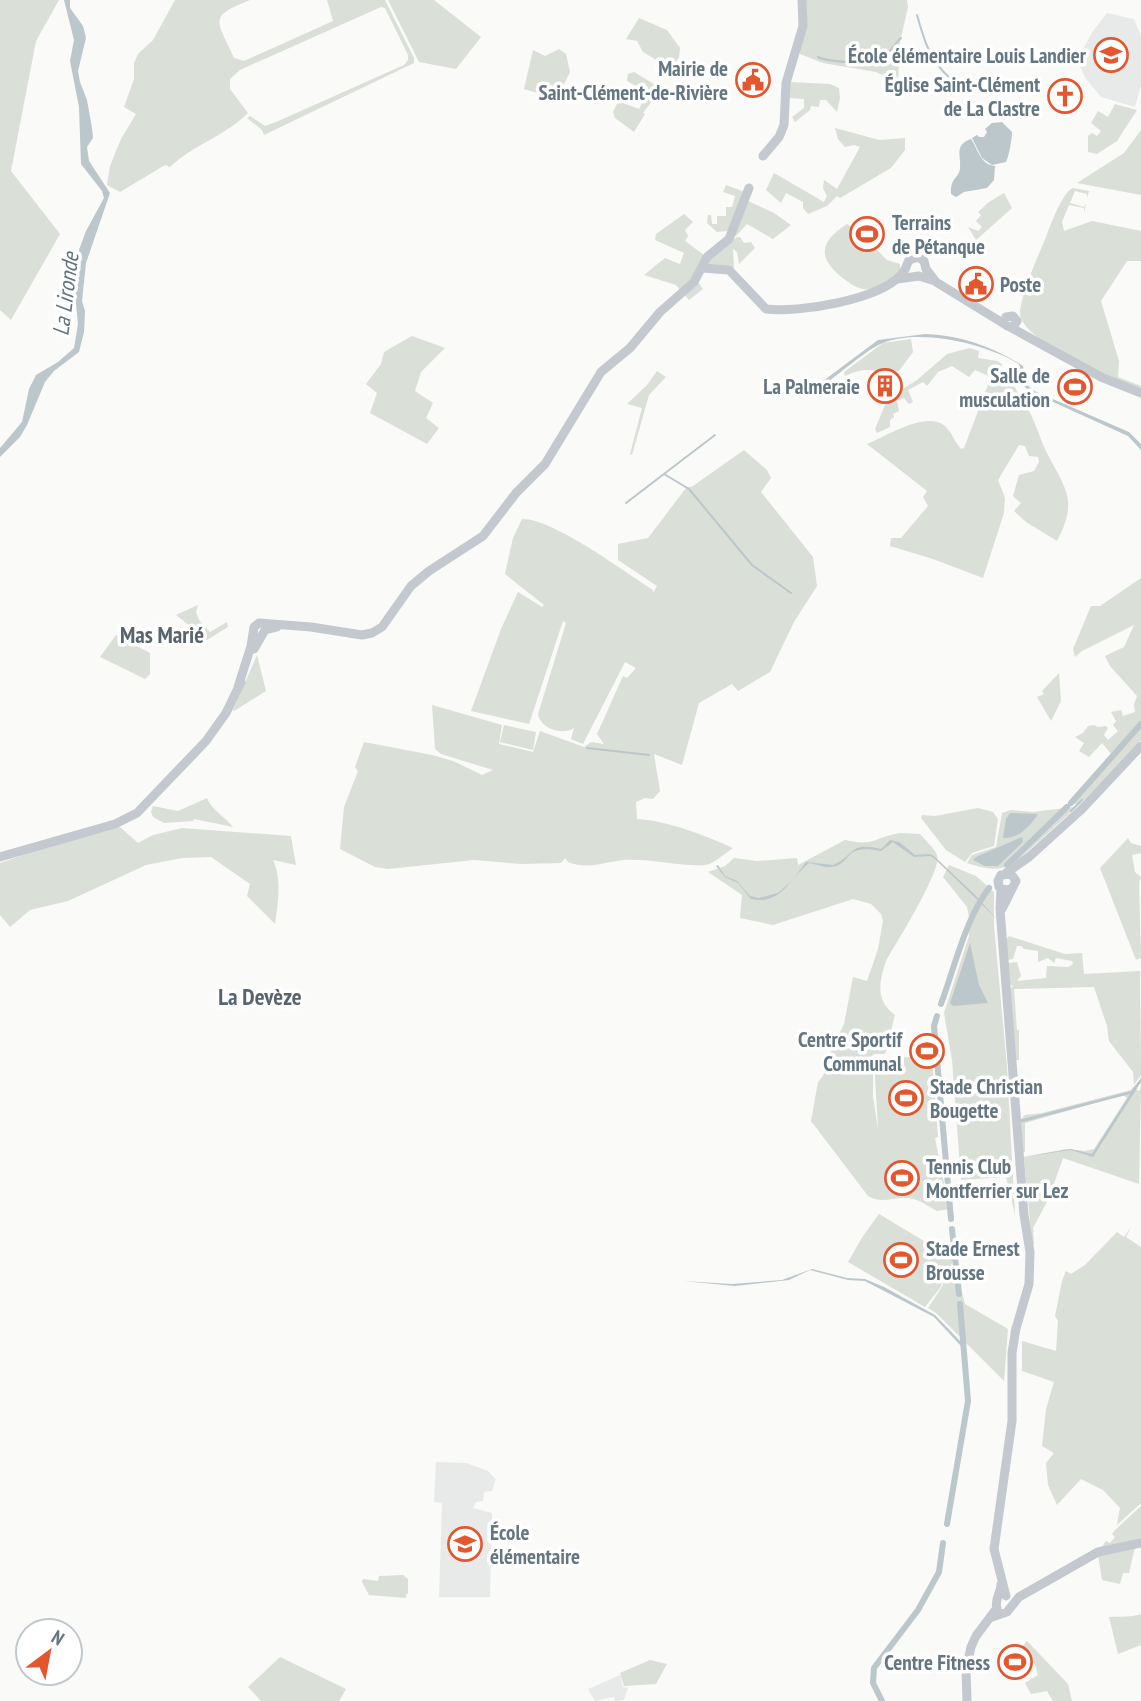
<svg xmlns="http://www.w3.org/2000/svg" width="1141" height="1701" font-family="'PT Sans Narrow',sans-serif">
  <rect width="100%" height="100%" fill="#fafaf8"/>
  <path fill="#e8e9e9" d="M1107 13 1134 19 1141 36V85L1135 107 1101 97 1086 79 1077 60 1093 31Z
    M436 1462 466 1463 488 1471 496 1479 492 1491 484 1492 483 1501 476 1502 473 1508 492 1513 490 1597H439L442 1503 434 1502Z
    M620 1675 623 1687 628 1688 624 1700 615 1701 614 1697 595 1701 588 1689Z"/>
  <path fill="#dadfd7" d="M0 0H59L36 41 11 171 60 234 11 320 0 310Z
    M175 0H250C207 17 217 20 234 58L244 61 333 21 327 0H385L414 58V63L264 135 262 130 247 118 250 116 265 126 276 122 404 65 408 60V55L385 8 381 7 240 70 230 79V89L248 113C225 136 193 145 170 167L165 165 120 192 107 185 110 166 121 139 136 114 124 107 134 79V63L138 54 153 40Z
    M388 0H434L481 37 456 69 419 62Z
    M804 0H907L908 7 900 42 898 82 876 72 823 63 800 54 798 49Z
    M639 18 667 30 680 48 679 57 666 79 658 61 643 52 637 41 626 39Z
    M559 49 566 54 570 72 557 99 524 89 533 50 545 56Z
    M634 72 659 87 655 97 643 113 645 114 634 132 615 118 613 112 622 94 625 96 623 103 639 109 646 95 652 97V95L627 81 628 74Z
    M790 82 830 84 839 88 840 98 837 112 826 100H820L819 107 811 106 810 110 795 122 792 117 804 108V99L789 98Z
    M1115 104 1137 110 1117 141 1097 154 1088 152V136L1092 133 1097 136 1101 131 1091 123 1098 111 1108 117Z
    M835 128 879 140 905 138V150L891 168 840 198 837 196 827 206 808 214 803 208V202L786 193 781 203 766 190 774 173 824 202 827 196 823 188 824 180 837 189 860 147 854 145 845 147 838 139Z
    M1141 130V195L1077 183 1124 153Z
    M726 185 745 192 731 228 727 231 717 232 707 223 708 215H711L712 224H717V216H726V207H732L735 196 723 192Z
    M1073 188 1089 191 1087 198V194L1075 191 1070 203 1084 207 1086 203 1084 213V208L1069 205 1062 222 1064 231 1092 221 1141 231V261H1127L1101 301 1119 361 1118 377 1141 386V389C1117 379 1022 342 1020 314 1020 296 1039 254 1046 237 1050 226 1063 191 1073 188Z
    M1004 193 1012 208 976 240 968 227 978 231 982 227 976 221 981 215 978 212 989 202Z
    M746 200 774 213 791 225 773 239 747 224 736 236 733 235Z
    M684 214 693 222 685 230 688 236 685 241 704 255 693 276 703 289 689 300 676 285 644 275 665 258 680 264 684 253 655 240 656 234Z
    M861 222 881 240 875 248 887 260 900 264V270L895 279C886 283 872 291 863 289 856 288 850 283 844 279 817 258 819 242 847 224L855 229Z
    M737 237H740L744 243 751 242 755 248 739 264 737 252 733 249 734 269 709 265 708 260Z
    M412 336 445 348 421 372 415 391 433 403 426 418 439 428 427 444 370 413 377 393 366 384 381 364 384 352Z
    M911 339 913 352 899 371C875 376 873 363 845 376L844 372 883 343Z
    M970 348 979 351 978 358 997 361 1002 364 1000 371 1013 380C1015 392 1022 398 1028 409 1035 421 1039 436 1045 449 1063 486 1080 498 1057 541L1026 522 1014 511 1021 503 1013 496 1019 475 1034 471 1039 462 1038 457 1029 456 1025 446 1019 445 998 480 1005 498 1004 513 983 578 933 559 890 546 891 538H901L928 506 923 497 927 491 867 444C886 436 927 410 945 426 952 433 955 442 961 449L964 448 991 377 975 370 969 377 952 366 938 372 927 386 923 382 908 390 913 402 909 404 904 398 897 401 899 411 893 414 894 417 890 420V427L877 433 875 429 885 405 901 390 917 380 947 354Z
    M657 371 666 377 649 395 632 455 630 454 642 408 627 404 647 385Z
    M744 450 767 470 771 478 761 492 813 557 817 586 794 622 770 672 738 691 732 684 699 703 682 765 654 754 660 791 653 799 645 798 636 802 637 819C669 821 704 835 733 848 725 853 714 864 705 865 673 867 642 855 611 862 595 865 583 868 568 862L565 858 561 863 521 864 474 860 388 869 375 867 340 849 344 807 358 771 355 767 364 742 432 755 453 761 482 775 493 770 441 754 435 749 432 705 502 725 499 744 533 752 540 731 584 747 591 742 604 744 597 734 623 676 627 678 636 668 625 662 583 744 571 739 574 728C562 736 540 728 538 714L566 623 563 621 529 724 471 711 501 629 518 592 542 607 544 605 505 574 513 538 522 519C552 518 625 572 653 590V593L657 586 618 560V544L648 538 686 488 693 486Z
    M1141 578V740L1080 804 1017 861C1001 873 985 869 967 863L972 855 996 847 1002 813 1011 810 1032 812 1074 807 1076 804 1070 803 1112 755 1102 743 1089 757 1079 751 1084 743 1075 737 1083 733 1088 726 1094 725 1098 727 1106 726 1108 728 1104 735 1108 740 1118 731 1113 725 1116 721 1111 712 1121 710 1123 716 1135 712 1134 704 1137 696 1110 666 1105 656 1124 647 1134 625 1082 651 1075 657 1073 649 1091 606H1100Z
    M198 605 196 612 199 620 210 632 227 622 228 627 202 643 195 630 176 615Z
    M116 635 150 653V674L145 679 100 657Z
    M257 655 266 691 234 711 233 710Z
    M1059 673 1061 701 1051 721 1037 697 1044 694 1042 691Z
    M504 725 536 732 533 750 500 742Z
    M207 798C212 811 225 816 233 827L194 819 193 821 164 823 153 817 151 812 153 806 178 811Z
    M978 808 993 812 998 819 994 846 972 853 965 862 946 850 921 818 922 815 935 816Z
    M120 827 138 843 153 835 182 828 291 836 296 865 273 860C282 880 278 903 275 924L247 896 250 884 211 857 182 858 146 865 68 901 30 910 10 927 0 915V863L46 847Z
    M901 833 920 834C925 840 934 848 937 855 943 869 895 945 886 961 879 982 875 1000 895 1015L885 1054H874L865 1063 873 1073V1097L878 1129 874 1059 932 1056 938 1137 935 1138 949 1209 937 1211C926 1205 918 1198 906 1198 892 1197 881 1204 868 1196L811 1121 818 1082 823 1076 830 1053 844 1024 853 977 867 981 878 949 883 921 881 914 871 904 853 899 773 925 740 918 742 895 708 872 725 866 734 858 757 861 797 858 798 865 845 840C875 847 874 837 901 833Z
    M1128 838 1131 843 1141 846V853L1132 855 1135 872 1141 877 1139 883 1141 958 1136 960 1100 868Z
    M949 865 976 876 994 892V926L1007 1067 1015 1215 1006 1177 961 1180 952 1060 944 1013 969 936V917L967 907 943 877Z
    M1009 936 1065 954 1082 953 1084 974 1140 971 1141 1075 1134 1085 1133 1072 1109 1041 1107 1026 1094 987 1014 989 1017 1030H1019V1060H1016L1010 988 1013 987 1010 984 1008 963 1017 962 1021 976 1017 981 1046 978 1047 966 1068 967 1073 964 1072 961 1056 958 1054 963 1048 958 1038 962V951L1024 949 1021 946H1017L1013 959 1007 960 1006 940Z
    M1133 1087 1139 1091 1141 1088 1139 1184 1063 1158 1049 1198 1033 1228 1034 1244 1032 1243 1024 1157 1066 1149 1085 1151 1094 1149 1127 1098 1123 1095 1025 1123V1152H1023L1021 1119 1025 1115 1042 1113 1131 1090Z
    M879 1214 954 1259 940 1288 925 1307 848 1262 863 1236Z
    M1131 1227 1126 1237 1141 1247V1503L1117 1525 1120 1508 1103 1490 1081 1479 1057 1505 1048 1485 1046 1463 1054 1453 1042 1446 1046 1409 1054 1382 1022 1371V1341L1056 1351 1058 1321 1055 1316 1062 1281 1066 1271 1071 1274 1085 1265 1117 1232 1124 1237Z
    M954 1263 965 1304 1008 1329 1004 1381 936 1313 928 1308 940 1290Z
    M1141 1506V1540L1101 1548 1106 1541 1110 1543 1115 1537 1112 1534 1115 1530Z
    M1135 1547 1129 1573H1123L1120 1584 1102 1580 1098 1555Z
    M403 1575 408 1579V1594H406V1598L369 1595 362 1582 363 1579 378 1581 379 1576Z
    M1141 1614V1645L1118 1654 1109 1617C1120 1616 1129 1618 1141 1614Z
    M1027 1641 1068 1684 1072 1701H1053L1047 1691 1031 1694 1025 1683 1038 1675 1035 1665 1021 1648Z
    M280 1657 346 1689 339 1701H261L248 1687Z
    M650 1660 667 1664 656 1684 624 1686 620 1673Z"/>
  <path fill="#bbc7cb" d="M64 0H70V8L83 26 86 38 78 71 80 82 87 100 92 128 93 138 87 147 89 161 110 193 86 263 82 301 85 311 84 332 79 352 54 371 45 382 27 425 20 437 0 457V448L22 422 29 389 36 375 58 362 74 348 78 324 75 294 77 283 76 258 86 231 104 198 102 191 81 164 79 107 70 61 74 40Z
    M1002 122 1012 132C1012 138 1009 157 1006 162L992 165 982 158 972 138 977 135 979 137H984L987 132 985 129 992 123Z
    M971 139C979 151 980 164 995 166L994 180 987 188 964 192 956 197 951 194C950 177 959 179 960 168 961 155 954 145 971 139Z
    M925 334C960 335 994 347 1023 366L1026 383 1032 390 1129 432 1141 444V450L1128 436 1029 391 1021 383 1019 364C986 344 921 328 883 343 867 349 837 376 821 387L819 384 878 340Z
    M1010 813 1038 814C1030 826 1019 839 1003 838L1006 819Z
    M1022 837 1023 842 998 866H985L973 860 976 857Z
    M890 840 899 842 915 855 930 854 935 857 974 894 997 919 935 859 930 856 914 857 893 842 881 851C841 843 854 864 831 867 824 868 816 864 809 863 790 878 781 906 751 899L738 883 725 877 716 866 718 865 725 876 737 881 750 896 759 898 778 893 792 881 806 862 833 865C856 855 848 841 881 849Z
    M970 943 979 985 988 1003 953 1006 950 1003Z
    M1141 1078V1082L1093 1157 1071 1150 1022 1157 1071 1149 1092 1154 1130 1094 1019 1123V1120L1131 1091Z
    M812 1269 847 1278 865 1279 884 1287 935 1315 961 1342V1346L934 1317 865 1281 848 1280 810 1270 789 1280 735 1286 683 1281 732 1284 782 1280Z"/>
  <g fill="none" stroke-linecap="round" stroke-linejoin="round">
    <path stroke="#bbc7cb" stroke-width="2" d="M917 15C924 40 930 61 950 78
      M818 57C828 62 871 65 881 59 890 54 894 44 901 38
      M664 474 689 489 752 565 791 593
      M626 503 715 435
      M587 748 649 755
      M1071 811 1082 800"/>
    <path stroke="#bbc7cb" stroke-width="6" d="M1071 803 1141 724
      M1007 865 1067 807
      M941 1004C955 966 965 920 989 888
      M937 1016 934 1026 951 1219
      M952 1229 959 1294
      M947 1524 968 1401 960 1304
      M882 1701 873 1683 874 1668 918 1610 939 1572 943 1543"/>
    <path stroke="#c3c9ce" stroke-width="9" d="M763 156 779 137 784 125 786 83 803 26 802 0
      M702 268 729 270 766 309C799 313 878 300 901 275 906 270 906 266 909 260L918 257 924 261 926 269 936 282 1006 325
      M897 279 919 276 935 281
      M1006 317 1013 316 1017 321 1013 327 1007 326
      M1010 327 1101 377 1141 393
      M254 649 265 630 277 627
      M238 687 251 646 254 627 259 623 311 627 362 635 372 633 382 627 411 586 429 571 483 536 516 493 545 464 601 372 630 348 660 312 694 282 707 257 729 239 749 188
      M0 857 115 824 137 813 206 741 226 713 241 682
      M1006 873 1029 857 1082 809 1141 746
      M1001 888 1000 909 1024 1215 1030 1252 1029 1284 1015 1332
      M1002 909 1016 881 1011 874 1001 875 998 881 999 887 1005 890 1012 889
      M1006 1596 994 1549 1012 1421V1353L1016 1328
      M992 1617 1007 1612 1019 1597 1098 1552 1141 1543
      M967 1701 966 1670 971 1647 976 1636 997 1608C994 1600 1001 1593 1001 1584"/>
  </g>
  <defs>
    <g id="school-ring" transform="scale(1.75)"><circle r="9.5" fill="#fff" stroke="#e4572e" stroke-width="1.5"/><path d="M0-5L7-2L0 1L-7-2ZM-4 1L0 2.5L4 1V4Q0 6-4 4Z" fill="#e4572e"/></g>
    <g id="civic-ring" transform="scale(1.75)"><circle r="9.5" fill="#fff" stroke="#e4572e" stroke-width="1.5"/><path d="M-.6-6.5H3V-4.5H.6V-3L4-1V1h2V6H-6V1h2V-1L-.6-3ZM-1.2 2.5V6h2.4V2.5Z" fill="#e4572e"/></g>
    <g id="church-ring" transform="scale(1.75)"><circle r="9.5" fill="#fff" stroke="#e4572e" stroke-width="1.5"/><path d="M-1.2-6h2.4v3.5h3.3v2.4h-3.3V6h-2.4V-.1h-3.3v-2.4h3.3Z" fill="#e4572e"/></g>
    <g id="stadium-ring" transform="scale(1.75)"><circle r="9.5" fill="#fff" stroke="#e4572e" stroke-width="1.5"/><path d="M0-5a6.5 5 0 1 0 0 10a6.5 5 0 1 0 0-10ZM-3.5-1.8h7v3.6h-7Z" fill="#e4572e"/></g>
    <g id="building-ring" transform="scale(1.75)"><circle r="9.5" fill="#fff" stroke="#e4572e" stroke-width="1.5"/><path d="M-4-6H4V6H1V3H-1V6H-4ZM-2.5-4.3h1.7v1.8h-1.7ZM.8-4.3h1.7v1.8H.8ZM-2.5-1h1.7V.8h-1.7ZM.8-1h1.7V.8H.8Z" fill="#e4572e"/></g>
  </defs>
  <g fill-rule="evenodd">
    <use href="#school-ring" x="1111" y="55"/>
    <use href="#civic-ring" x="753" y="80"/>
    <use href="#church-ring" x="1065" y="96"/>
    <use href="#stadium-ring" x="867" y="234"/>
    <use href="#civic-ring" x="976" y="284"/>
    <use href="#building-ring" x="885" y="386"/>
    <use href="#stadium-ring" x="1075" y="387"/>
    <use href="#stadium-ring" x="927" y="1051"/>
    <use href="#stadium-ring" x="906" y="1098"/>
    <use href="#stadium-ring" x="902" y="1178"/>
    <use href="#stadium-ring" x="901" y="1260"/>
    <use href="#school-ring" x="465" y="1544"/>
    <use href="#stadium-ring" x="1015" y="1662"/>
  </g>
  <g text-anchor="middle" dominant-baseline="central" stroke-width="7" stroke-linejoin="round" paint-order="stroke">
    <g font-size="21" font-weight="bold" fill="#657683" stroke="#fff" text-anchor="end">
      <text x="1086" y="55">École élémentaire Louis Landier</text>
      <text x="728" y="68">Mairie de<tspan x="728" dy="24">Saint-Clément-de-Rivière</tspan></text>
      <text x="1040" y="84">Église Saint-Clément<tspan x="1040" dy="24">de La Clastre</tspan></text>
      <text x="892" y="222" text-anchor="start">Terrains<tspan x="892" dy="24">de Pétanque</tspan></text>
      <text x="1000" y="284" text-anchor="start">Poste</text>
      <text x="1050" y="375">Salle de<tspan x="1050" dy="24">musculation</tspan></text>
      <text x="860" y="386">La Palmeraie</text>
      <text x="902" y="1039">Centre Sportif<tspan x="902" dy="24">Communal</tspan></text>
      <text x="930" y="1086" text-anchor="start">Stade Christian<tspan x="930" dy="24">Bougette</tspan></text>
      <text x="926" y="1166" text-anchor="start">Tennis Club<tspan x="926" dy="24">Montferrier sur Lez</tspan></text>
      <text x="926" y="1248" text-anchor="start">Stade Ernest<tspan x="926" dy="24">Brousse</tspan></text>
      <text x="490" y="1532" text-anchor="start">École<tspan x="490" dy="24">élémentaire</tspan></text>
      <text x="990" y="1662">Centre Fitness</text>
    </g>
    <g font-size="23" font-style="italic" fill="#60757c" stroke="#fff">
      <text transform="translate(65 294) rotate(-83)">La Lironde</text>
    </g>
    <g font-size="23" font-weight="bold" fill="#57646e" stroke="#fff">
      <text x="162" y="634">Mas Marié</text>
      <text x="260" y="996">La Devèze</text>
    </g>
  </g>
  <g transform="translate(49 1652) rotate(32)"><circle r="33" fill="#ffffff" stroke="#c1c8cd" stroke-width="2"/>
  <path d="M0-5L12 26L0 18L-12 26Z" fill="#e4572e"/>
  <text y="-10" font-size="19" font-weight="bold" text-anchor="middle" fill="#657683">N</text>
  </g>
</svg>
